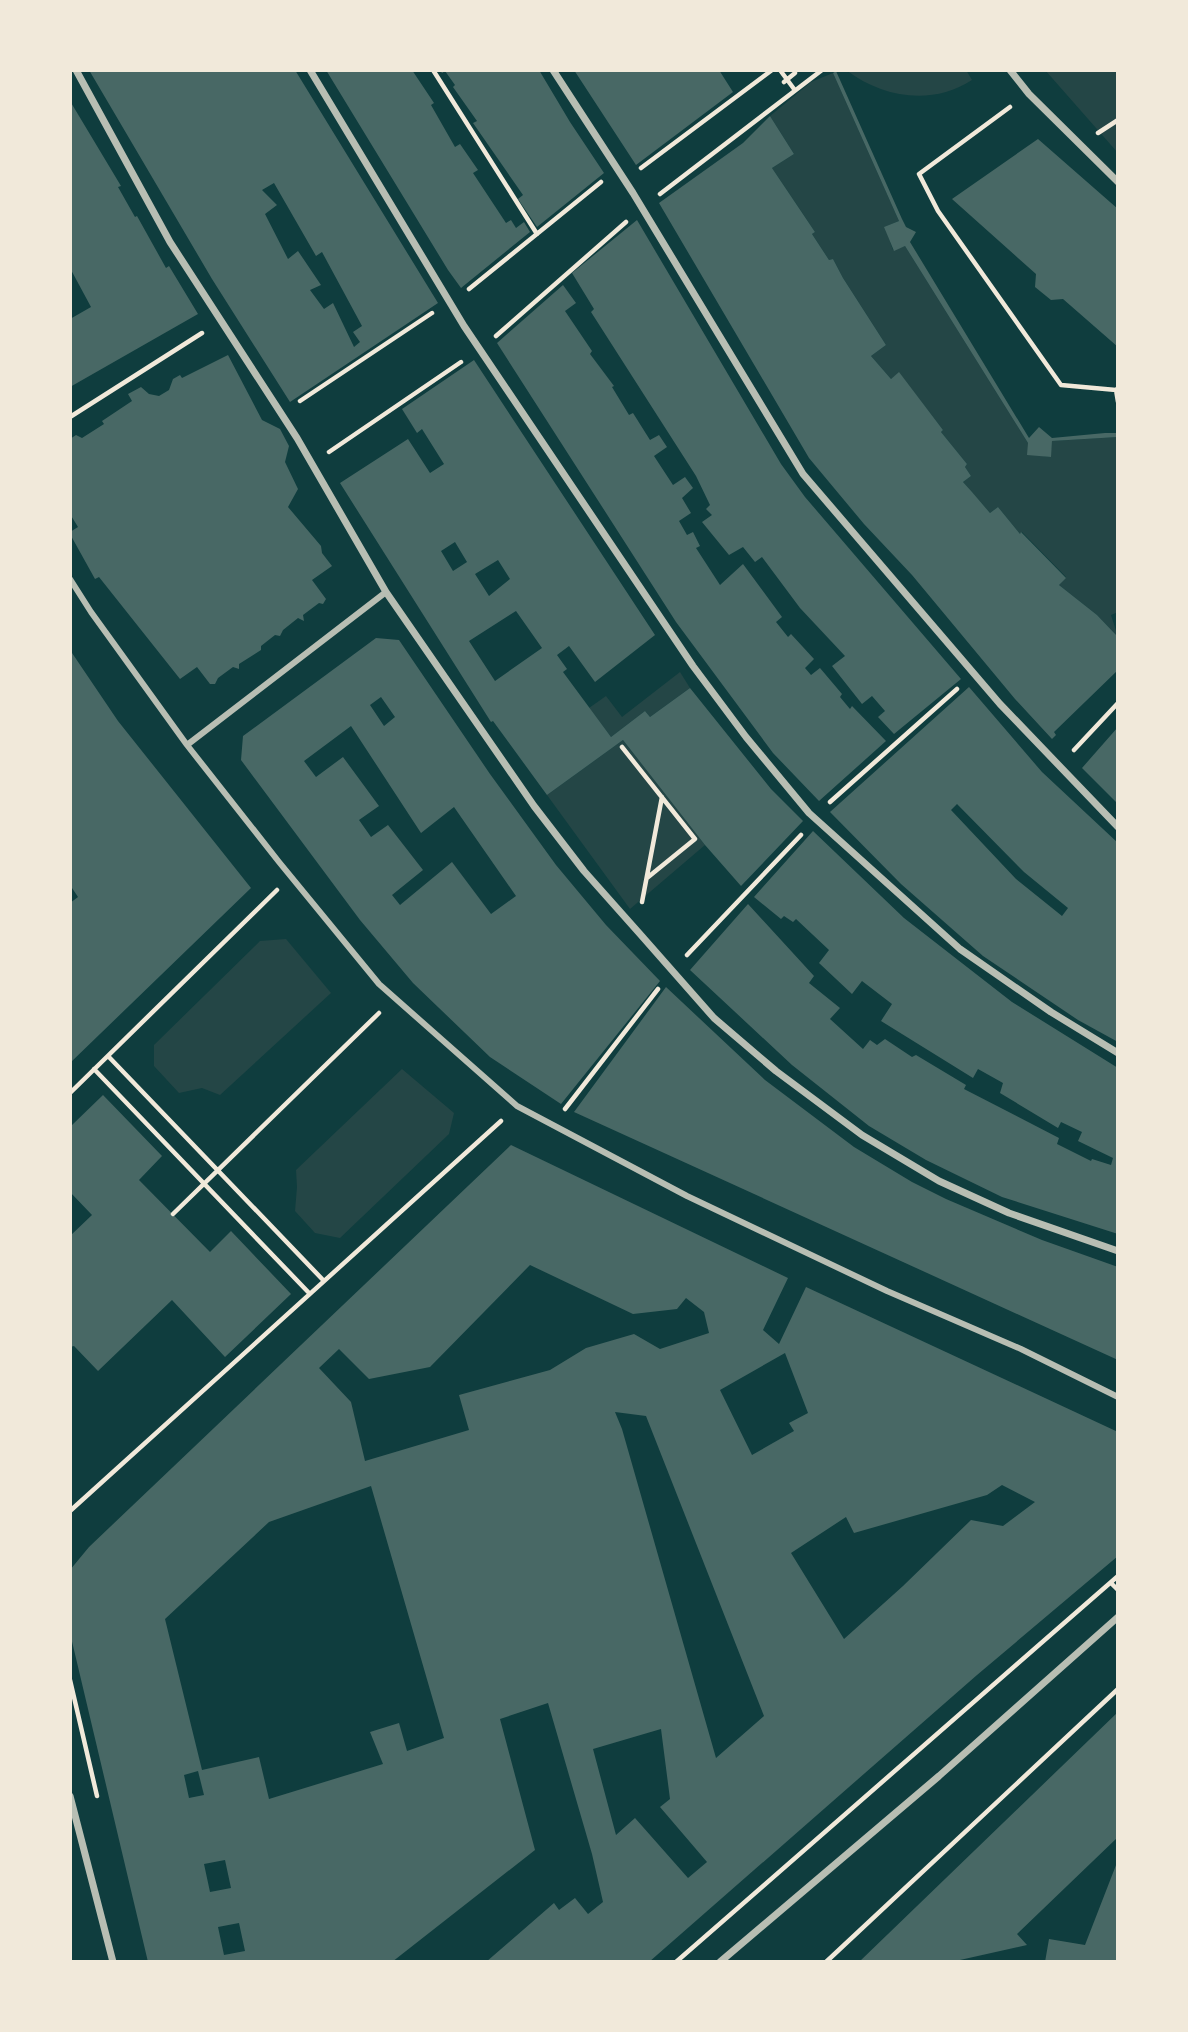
<svg xmlns="http://www.w3.org/2000/svg" width="1188" height="2032" font-family="'PT Sans Narrow',sans-serif">
  <rect width="100%" height="100%" fill="#0f3d3e"/>
  <path fill="#244646" d="M846 70H966L972 80C932 106 883 98 846 70Z
    M1045 70H1118V153Z
    M833 73 899 221 885 227 893 250 905 246 1028 443V454L1050 457 1052 441 1118 437V612L1111 615 1118 637 1097 615 1059 585 1066 577 1022 532 1020 534 998 507 990 513 963 482 971 476 965 467 967 464 941 432 943 430 899 373 891 379 871 356 886 345 843 278 833 259 829 260 812 234 815 232 772 168 794 154 770 116 811 82Z
    M680 672 690 688 650 717 645 711 611 737 589 708 606 696 622 717Z
    M623 740 705 845 630 909 547 795Z
    M286 939 331 993 220 1095 202 1088 179 1093 154 1066V1045L260 941Z
    M402 1069 454 1113 449 1134 340 1238 315 1233 295 1211 297 1187 296 1170Z"/>
  <path fill="#486865" fill-rule="evenodd" d="M89 70H295L438 303 290 402 212 279ZM274 183 316 256 322 252 362 326 353 332 360 342 354 347 333 303 324 309 310 290 321 285 298 251 288 259 265 214 277 205 262 190Z
    M326 70H412L434 103 431 105 455 147 460 144 478 170 473 173 506 223 511 220 516 228 524 222 530 232 461 288 448 270Z
    M440 70H539L570 122 604 173 537 227 518 199 523 195 473 123 477 121 453 87 455 85 445 71 442 73Z
    M574 70H719L733 92 636 165Z
    M836 71 902 219 906 227 916 232 910 242 1029 438 1039 427 1052 438 1105 433H1118V437L1052 441 1051 457 1027 455 1028 443 905 246 894 251 884 227 899 221 833 73Z
    M70 101 121 186 118 187 135 217 137 216 166 268 169 266 198 314 70 387V319L91 307 70 268Z
    M770 116 794 154 772 168 815 232 812 234 829 260 833 259 843 278 886 345 871 356 891 379 899 372 943 430 941 432 967 464 965 467 971 476 963 482 972 492 990 513 998 507 1020 534 1021 532 1066 578 1059 585 1097 615 1118 637V670L1054 732 1056 735 1052 739 1015 699 912 575 864 524 809 458 659 203 743 143Z
    M1038 139 1118 209V347L1063 299 1051 300 1035 287 1036 274 952 199Z
    M637 220 781 464 805 497 961 679 894 734 878 717 885 711 872 696 862 704 832 666 845 656 800 608 762 557 755 562 743 547 729 555 702 522 712 515 706 509 710 505 696 476 591 312 594 309 572 273Z
    M563 285 576 303 565 311 592 351 590 354 614 386 612 387 629 415 633 413 650 440 659 435 667 447 654 456 673 485 685 477 693 488 682 498 691 513 679 521 687 535 693 532 700 546 696 548 720 585 743 564 782 617 776 622 788 637 791 634 814 659 805 668 811 675 820 668 842 694 840 697 850 709 852 706 886 741 819 801 773 753 676 622 497 343Z
    M228 355 262 420 280 429 289 446 285 462 298 489 288 507 321 546 322 553 332 566 312 580 326 599 323 604 319 603 303 615 304 621 298 618 283 630 280 636 275 635 261 646V650L239 664V669L233 667 218 678 215 684H210L197 667 180 679 99 577 95 579 70 534V532L78 527 70 514V439L76 435 82 438 104 424 102 421 132 401 128 394 141 387 149 394 159 396 169 390 173 379 180 375 182 378Z
    M474 360 655 635 595 682 569 646 557 655 567 669 563 672 611 737 645 711 650 717 690 688 771 789 803 821 741 886 705 845 623 740 547 795 493 721 491 722 340 483 408 439 430 473 444 464 422 429 417 433 402 409ZM455 542 467 562 453 571 441 551ZM498 560 510 579 489 596 475 574ZM516 611 542 648 495 681 469 641Z
    M376 638 399 640 490 774 556 865 606 925 660 981 561 1104 490 1057 413 983 360 920 241 760 243 736ZM381 697 395 717 384 726 370 705ZM351 726 421 833 454 807 516 896 491 914 452 862 400 905 392 895 423 870 388 825 371 837 359 820 379 806 343 757 316 777 304 761Z
    M70 650 118 721 251 888 70 1063V903L78 897 70 885Z
    M969 687 1042 772 1118 843V1042L1078 1020 983 956 901 884 830 812ZM957 804 1024 872 1068 908 1062 916 1016 879 951 810Z
    M1118 727V804L1082 768Z
    M813 831 904 918 1012 1002 1118 1068V1234L1002 1197 926 1160 869 1126 792 1065 690 970 748 904 814 976 809 983 840 1008 830 1019 863 1049 870 1040 877 1045 885 1039 912 1057 916 1055 966 1085 964 1089 1059 1138 1057 1144 1091 1161 1092 1159 1111 1165 1113 1158 1078 1141 1082 1132 1061 1122 1058 1128 1000 1093 1003 1083 978 1069 973 1078 881 1021 892 1004 862 981 852 994 819 963 829 950 796 919 793 922 784 916 781 919 754 897Z
    M666 987 765 1080 854 1147 912 1182 946 1199 1042 1240 1118 1267V1360L574 1112Z
    M103 1095 162 1156 139 1180 210 1252 231 1231 291 1294 225 1357 172 1300 98 1371 74 1346 70 1347V1236L92 1215 70 1192V1127Z
    M511 1145 788 1278 763 1330 779 1344 806 1287 1118 1432V1556L977 1675 649 1962H486L554 1903 559 1910 575 1898 588 1914 603 1902 592 1854 548 1703 500 1719 535 1850 392 1962H148L70 1633V1570L89 1547ZM530 1265 633 1314 677 1309 686 1298 704 1312 709 1333 660 1349 634 1334 586 1348 550 1370 459 1395 469 1430 365 1461 351 1402 319 1368 339 1349 369 1379 430 1367ZM785 1353 808 1413 789 1423 794 1431 752 1455 720 1390ZM615 1412 646 1416 764 1716 716 1758 622 1429ZM1002 1485 1035 1502 1003 1526 971 1520 903 1586 844 1639 791 1553 846 1517 854 1533 987 1495ZM371 1486 444 1738 407 1751 399 1723 370 1732 383 1764 269 1799 259 1757 202 1770 165 1619 269 1522ZM661 1729 670 1799 660 1807 707 1862 688 1878 635 1818 616 1835 593 1749ZM198 1771 204 1795 189 1798 184 1775ZM225 1860 231 1888 210 1892 204 1864ZM239 1923 245 1951 224 1955 218 1927Z
    M1118 1712V1837L1017 1934 1027 1945 951 1962H859Z
    M1118 1860V1962H1045L1049 1939 1085 1945Z"/>
  <g fill="none" stroke-linecap="round" stroke-linejoin="round">
    <path stroke="#f1e9da" stroke-width="4.5" d="M433 70 537 234
      M780 70 794 89
      M784 82 795 73
      M1010 107 919 174 938 211 1061 385 1116 390 1118 388
      M1098 133 1118 120
      M641 168 772 70
      M660 194 822 70
      M469 289 601 182
      M496 336 626 222
      M1116 390 1118 402
      M300 401 432 313
      M70 417 202 333
      M329 452 461 362
      M622 747 695 839 647 878
      M1074 750 1118 703
      M830 802 957 689
      M642 902 662 797
      M687 955 801 835
      M108 1056 324 1281
      M94 1069 310 1294
      M70 1093 277 890
      M565 1109 658 989
      M173 1214 379 1013
      M70 1511 501 1121
      M1111 1583 1118 1590
      M70 1680 97 1796
      M676 1962 1118 1576
      M826 1962 1118 1689"/>
    <path stroke="#b8beb3" stroke-width="6" d="M70 579 91 612 187 745 279 862 379 984 517 1106 687 1196 887 1291 1021 1349 1118 1397
      M187 745 386 592"/>
    <path stroke="#b8beb3" stroke-width="7" d="M76 70 170 242 297 438 386 592 534 806 584 871 640 934 714 1018 776 1071 862 1135 939 1181 1009 1213 1118 1251
      M310 70 464 326 693 666 746 737 809 813 960 949 1051 1012 1118 1053
      M553 70 633 193 803 474 1000 704 1118 827
      M1010 70 1029 94 1118 182
      M70 1796 113 1962
      M720 1962 939 1776 1118 1617"/>
  </g>
  <rect width="1188" height="2032" fill="none" stroke="#f1e9da" stroke-width="144"/>
</svg>
